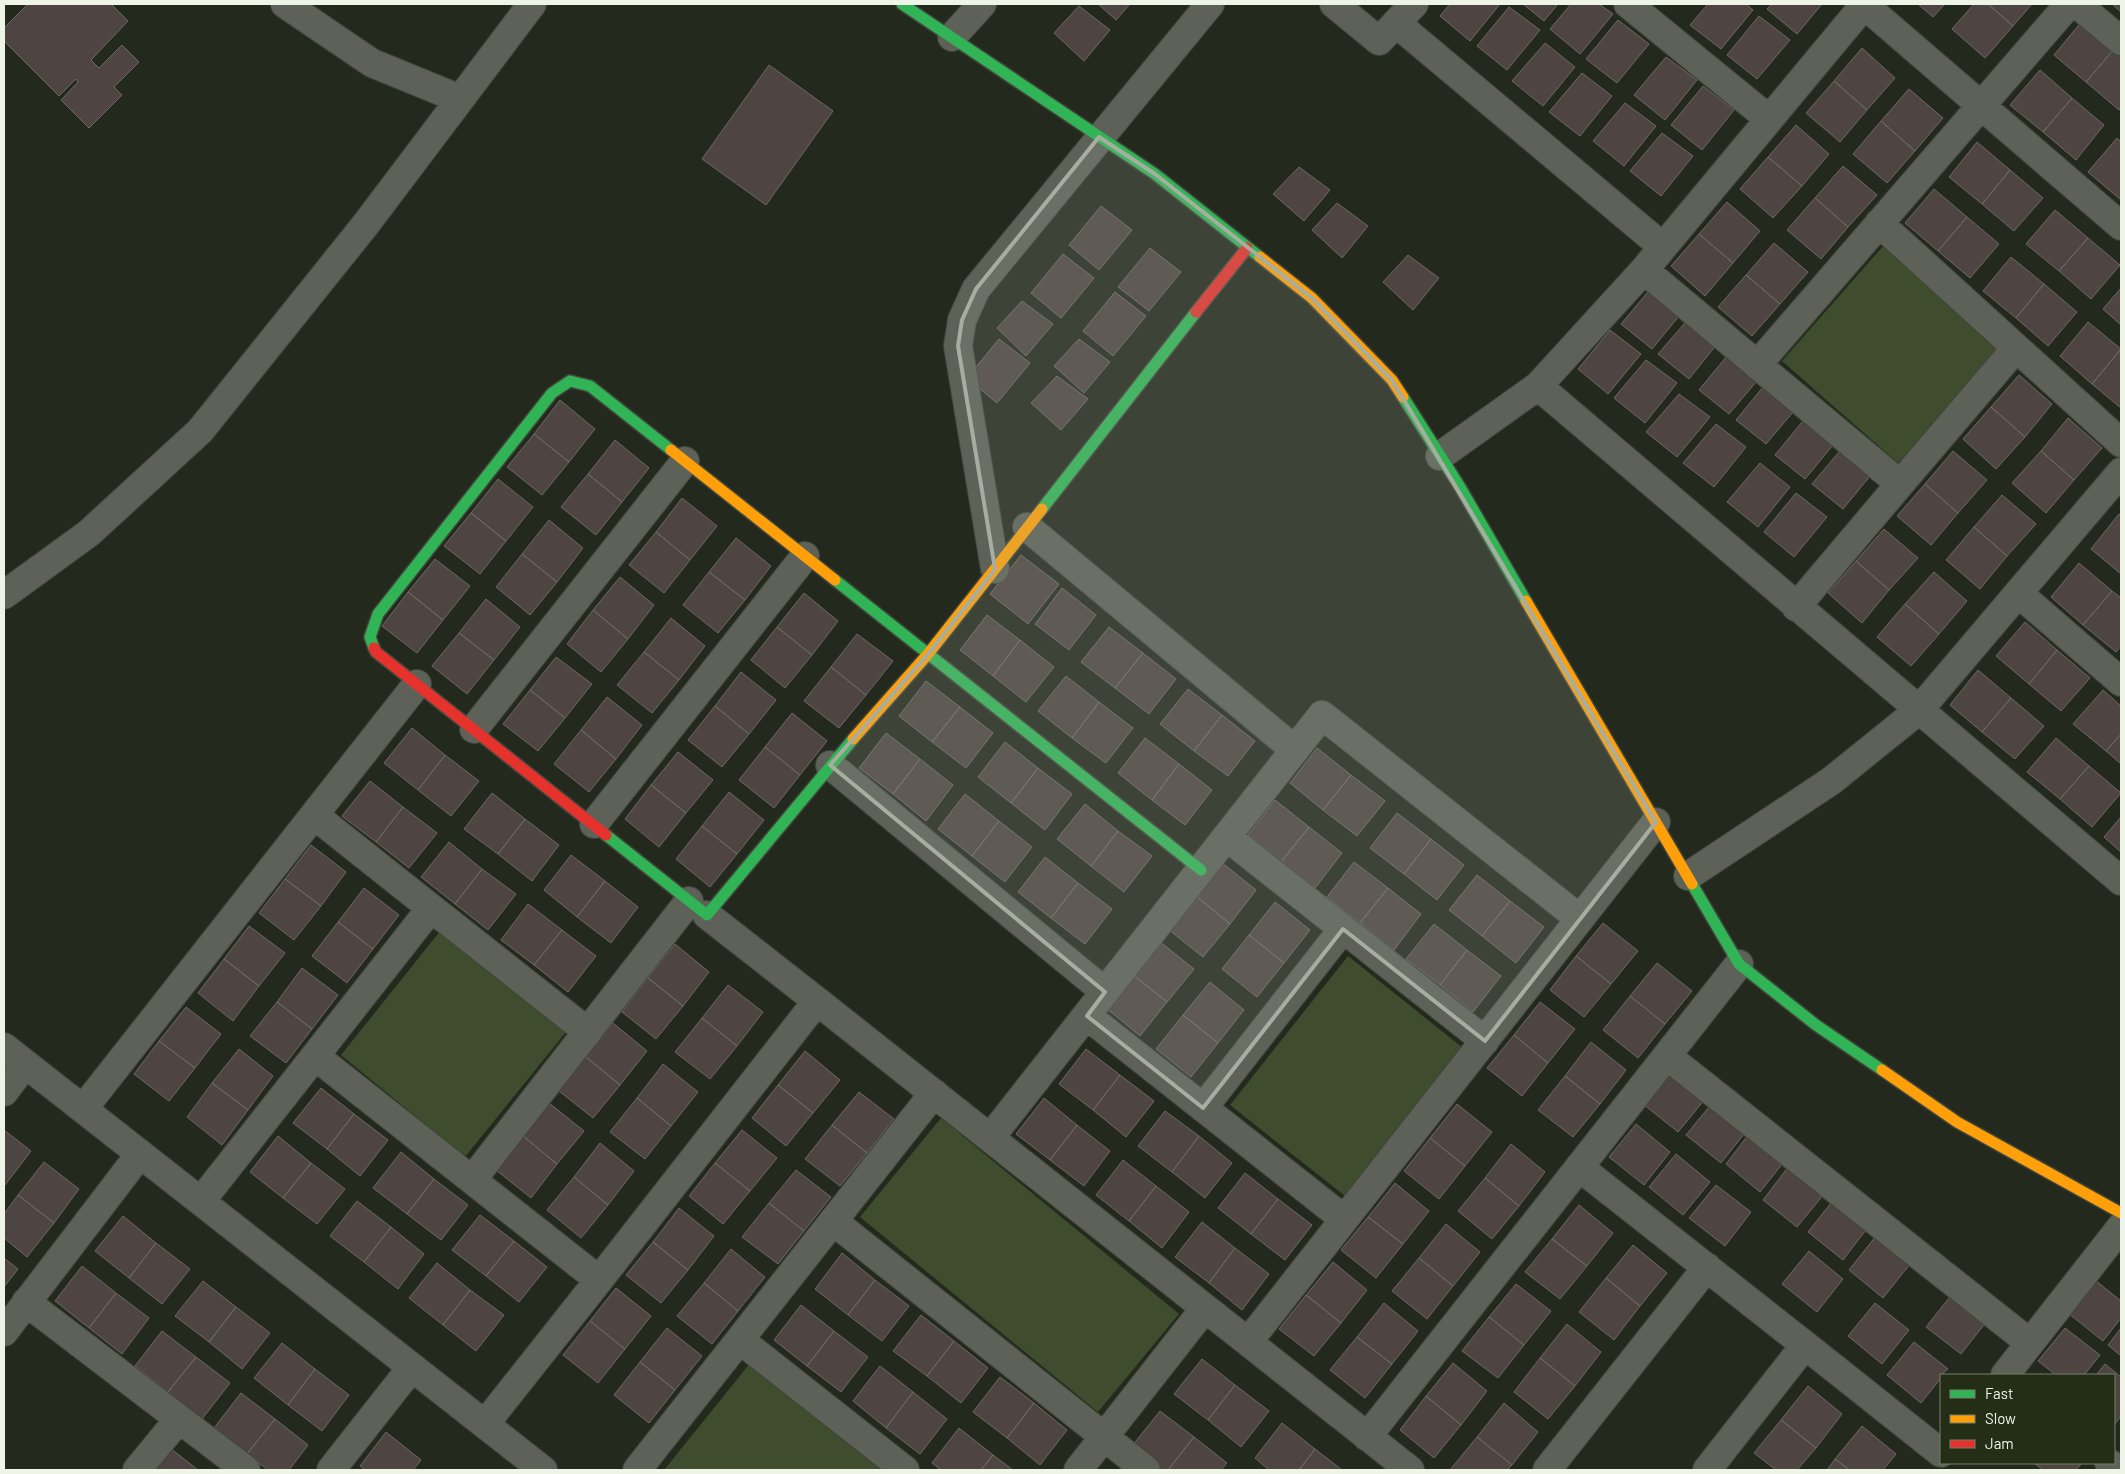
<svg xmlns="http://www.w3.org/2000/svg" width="2125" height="1474" font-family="Barlow,sans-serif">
  <rect width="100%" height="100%" fill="#23291c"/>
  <path fill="#3f4c2d" d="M1884 245 2000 348 1898 463 1782 361Z
    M441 930 566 1032 465 1157 341 1055Z
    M1348 956 1463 1048 1345 1196 1230 1105Z
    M941 1118 1179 1314 1098 1412 860 1217Z
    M751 1362 885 1470H664Z"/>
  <path fill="#4e4542" stroke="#6d6965" d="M28 4H111L128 21 91 60 99 68 122 45 139 62 114 87 122 95 89 128 61 100 78 82 76 79 59 96 4 41V28Z
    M1098 4H1130L1116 20Z
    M1450 4H1500L1470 41 1440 16Z
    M1523 4H1558L1544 21Z
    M1571 4H1599L1613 14 1580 54 1550 29Z
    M1708 4H1746L1753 10 1721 49 1690 25Z
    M1772 4H1822L1797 34 1767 9Z
    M1918 4H1945L1933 17Z
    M1974 4H1988L2013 26 1985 58 1952 29Z
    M1988 4H2032L2013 26Z
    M2112 4H2121V12Z
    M1079 6 1110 30 1084 61 1054 33Z
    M1509 7 1540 30 1507 70 1477 46Z
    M1759 16 1790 40 1757 79 1727 55Z
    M1618 20 1649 44 1617 83 1586 59Z
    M2083 20 2115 48 2086 82 2054 55Z
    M1545 43 1575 67 1543 106 1512 81Z
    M1862 48 1895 78 1867 110 1834 81Z
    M2115 48 2121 53V107L2119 110 2086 82Z
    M1666 57 1697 80 1665 120 1634 95Z
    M769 65 833 111 766 205 702 159Z
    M2040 70 2072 98 2043 132 2010 105Z
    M1582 73 1612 96 1580 136 1549 112Z
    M1834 81 1867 110 1840 142 1806 113Z
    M1703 86 1734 110 1702 150 1671 125Z
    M1909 89 1943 118 1915 151 1881 121Z
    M2072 98 2104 125 2076 160 2043 132Z
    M1625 103 1656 126 1624 166 1593 141Z
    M1881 121 1915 151 1887 183 1853 154Z
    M1796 125 1829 154 1802 186 1768 157Z
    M1662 133 1693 156 1661 196 1630 171Z
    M2117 138 2121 142V200L2088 172Z
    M1977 142 2010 170 1982 204 1949 177Z
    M1768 157 1802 186 1773 218 1740 189Z
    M1843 166 1877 195 1848 227 1815 198Z
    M1299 167 1330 190 1304 221 1273 194Z
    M2010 170 2043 198 2014 231 1982 204Z
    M1934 189 1967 217 1938 251 1905 223Z
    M1815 198 1848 227 1821 259 1787 230Z
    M1727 202 1760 231 1733 263 1699 234Z
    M1337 203 1368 226 1342 258 1312 230Z
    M1101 206 1132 230 1099 270 1069 245Z
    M2055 210 2088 238 2059 271 2026 244Z
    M1967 217 1999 244 1970 278 1938 251Z
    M1699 234 1733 263 1705 296 1671 266Z
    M2088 238 2120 265 2091 299 2059 271Z
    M1774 243 1808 272 1780 304 1746 275Z
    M1150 248 1181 272 1149 311 1118 287Z
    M1063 254 1094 278 1061 318 1031 293Z
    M1408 255 1439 278 1413 310 1383 282Z
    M2011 257 2044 284 2016 318 1983 291Z
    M1746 275 1780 304 1752 336 1718 307Z
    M2044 284 2077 312 2048 346 2016 318Z
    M1653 286 1684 310 1652 349 1621 324Z
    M2121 288V325L2103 309Z
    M1115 292 1146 316 1113 356 1083 331Z
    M1022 301 1053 324 1026 356 997 328Z
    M1691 316 1721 339 1689 379 1658 354Z
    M2088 322 2121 349 2092 384 2060 356Z
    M1610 330 1641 354 1608 394 1578 369Z
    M999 339 1030 363 997 403 967 378Z
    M1079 339 1110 362 1084 393 1054 366Z
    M2121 349V408L2092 384Z
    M1731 351 1762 375 1729 414 1699 390Z
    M1646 360 1677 383 1645 423 1614 398Z
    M2019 375 2052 404 2025 437 1991 407Z
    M1057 376 1088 399 1061 430 1031 403Z
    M1768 381 1799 405 1766 444 1736 420Z
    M1679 394 1710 417 1677 457 1646 432Z
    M560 400 595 429 569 462 534 434Z
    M1991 407 2025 437 1996 469 1963 439Z
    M1807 416 1838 439 1805 479 1775 455Z
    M2068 418 2102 448 2074 480 2041 451Z
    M1716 424 1746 447 1714 487 1683 463Z
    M534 434 569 462 542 495 507 467Z
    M615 440 649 468 622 502 588 474Z
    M1844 446 1875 470 1843 509 1812 484Z
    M1953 451 1987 480 1958 513 1925 484Z
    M2041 451 2074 480 2046 513 2012 483Z
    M1760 463 1790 487 1758 527 1727 502Z
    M588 474 622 502 596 535 561 507Z
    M498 479 533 507 506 541 471 513Z
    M1925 484 1958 513 1931 545 1897 516Z
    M1796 493 1827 517 1794 557 1764 532Z
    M2002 495 2036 524 2007 556 1974 527Z
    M682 498 717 526 690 560 656 532Z
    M471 513 506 541 480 574 444 546Z
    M2119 514 2121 516V574L2091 549Z
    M549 520 583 548 557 582 522 554Z
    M1974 527 2007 556 1980 589 1946 560Z
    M1884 529 1918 558 1889 590 1856 561Z
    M656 532 690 560 664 593 629 565Z
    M736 538 771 566 745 600 709 572Z
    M522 554 557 582 530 615 496 587Z
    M1021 555 1059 584 1028 624 990 594Z
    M435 559 470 586 443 620 408 592Z
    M1856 561 1889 590 1862 623 1828 593Z
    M2079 563 2112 591 2083 625 2051 597Z
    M709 572 745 600 718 633 683 605Z
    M1934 572 1967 601 1939 634 1905 604Z
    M620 577 654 605 628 639 593 610Z
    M1062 588 1096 615 1069 650 1035 624Z
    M2112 591 2121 598V646L2116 652 2083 625Z
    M408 592 443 620 417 653 382 626Z
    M804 593 838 621 812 655 777 627Z
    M486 599 520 627 494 660 459 633Z
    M1905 604 1939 634 1911 666 1877 637Z
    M593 610 628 639 601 672 567 644Z
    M987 615 1020 640 993 676 960 650Z
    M671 618 705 646 679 680 644 652Z
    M2025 622 2057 650 2029 684 1996 656Z
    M777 627 812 655 785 688 751 660Z
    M1109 627 1143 653 1115 688 1081 662Z
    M459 633 494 660 467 694 432 666Z
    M857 634 893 661 866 695 831 667Z
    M1020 640 1054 667 1026 702 993 676Z
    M2057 650 2090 678 2061 711 2029 684Z
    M644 652 679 680 652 713 617 685Z
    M1143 653 1176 679 1149 714 1115 688Z
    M556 657 592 684 565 718 530 690Z
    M831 667 866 695 839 728 804 701Z
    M1978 670 2011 698 1982 732 1950 705Z
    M741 672 776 700 749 734 715 706Z
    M1066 676 1099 702 1072 738 1038 711Z
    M926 681 960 707 932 742 899 716Z
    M1188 689 1222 715 1194 751 1160 724Z
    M530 690 565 718 538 751 503 724Z
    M2103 690 2121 706V734L2106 751 2073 724Z
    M607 697 642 725 616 759 581 730Z
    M2011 698 2044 726 2015 759 1982 732Z
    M1099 702 1133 728 1106 763 1072 738Z
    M715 706 749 734 722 767 688 740Z
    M960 707 993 733 966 768 932 742Z
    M792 713 827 741 800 775 765 747Z
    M1222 715 1255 741 1228 776 1194 751Z
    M412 728 445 755 418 790 384 763Z
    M581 730 616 759 589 792 554 764Z
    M886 733 920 759 893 794 859 768Z
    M2121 734V764L2106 751Z
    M1145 738 1179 764 1152 800 1118 773Z
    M2056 738 2089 766 2060 799 2027 772Z
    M1005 742 1038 768 1011 803 978 777Z
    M765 747 800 775 774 808 739 780Z
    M1317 748 1351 775 1323 810 1290 783Z
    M678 752 713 780 686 813 651 785Z
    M445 755 479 781 451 816 418 790Z
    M920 759 953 785 926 821 893 794Z
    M1179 764 1212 790 1185 825 1152 800Z
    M2089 766 2121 793 2092 827 2060 799Z
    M1038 768 1072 794 1045 830 1011 803Z
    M1351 775 1385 801 1357 836 1323 810Z
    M370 781 403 807 376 842 342 816Z
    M651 785 686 813 659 847 625 819Z
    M729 792 764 820 737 854 702 826Z
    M492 793 525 819 498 854 464 829Z
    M965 794 999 821 972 856 938 829Z
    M1275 800 1309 827 1281 862 1248 835Z
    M1085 804 1118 831 1091 866 1057 839Z
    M403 807 437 833 409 868 376 842Z
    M1397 813 1431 839 1404 874 1370 848Z
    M2121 817V852L2104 837Z
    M525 819 559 845 532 881 498 854Z
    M999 821 1032 847 1005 882 972 856Z
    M702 826 737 854 710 887 676 859Z
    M1309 827 1342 853 1315 888 1281 862Z
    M1118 831 1152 856 1124 892 1091 866Z
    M1431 839 1464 865 1437 900 1404 874Z
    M449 842 482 869 455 904 421 877Z
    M311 845 346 872 321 906 285 879Z
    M571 855 605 881 577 917 544 890Z
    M1045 857 1078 883 1051 918 1018 892Z
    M1221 862 1256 890 1230 924 1195 895Z
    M1354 862 1388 888 1360 923 1327 897Z
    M482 869 516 894 488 930 455 904Z
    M1477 875 1510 901 1482 936 1449 910Z
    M285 879 321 906 294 940 259 913Z
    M605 881 638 907 611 943 577 917Z
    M1078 883 1112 909 1085 944 1051 918Z
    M364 888 399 915 373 949 338 922Z
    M1388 888 1421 914 1394 950 1360 923Z
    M1195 895 1230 924 1203 957 1168 929Z
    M1510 901 1544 927 1516 963 1482 936Z
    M1275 902 1310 930 1284 963 1249 935Z
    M528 904 562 930 534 965 501 940Z
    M338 922 373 949 347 983 312 956Z
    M1603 923 1638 951 1611 984 1576 956Z
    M1434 924 1467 950 1440 985 1406 959Z
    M249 926 285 953 259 986 224 959Z
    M562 930 596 956 568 992 534 965Z
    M1249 935 1284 963 1257 997 1222 969Z
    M1159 941 1194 969 1167 1002 1132 974Z
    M675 944 709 972 683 1006 648 978Z
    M1467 950 1501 976 1473 1012 1440 985Z
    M1576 956 1611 984 1584 1017 1550 990Z
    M224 959 259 986 233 1021 198 993Z
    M1657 963 1692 991 1665 1024 1630 996Z
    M302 968 338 995 312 1029 277 1002Z
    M1132 974 1167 1002 1140 1036 1106 1008Z
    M648 978 683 1006 656 1039 622 1012Z
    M1210 982 1244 1010 1218 1043 1183 1015Z
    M728 985 763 1012 737 1046 702 1018Z
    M1630 996 1665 1024 1638 1058 1603 1030Z
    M277 1002 312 1029 286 1063 250 1036Z
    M1540 1002 1575 1029 1548 1063 1514 1035Z
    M186 1007 221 1034 195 1068 159 1041Z
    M1183 1015 1218 1043 1191 1077 1156 1049Z
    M702 1018 737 1046 710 1079 675 1052Z
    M613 1023 647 1051 620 1085 586 1057Z
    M1514 1035 1548 1063 1522 1096 1487 1068Z
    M159 1041 195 1068 169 1101 134 1074Z
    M1591 1042 1626 1070 1600 1104 1565 1076Z
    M239 1049 273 1076 248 1110 212 1083Z
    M1086 1049 1120 1075 1093 1110 1059 1084Z
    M805 1051 840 1080 813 1113 778 1085Z
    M586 1057 620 1085 593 1118 559 1091Z
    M663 1064 698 1092 671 1126 637 1098Z
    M1670 1071 1705 1099 1678 1132 1643 1104Z
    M1120 1075 1154 1101 1126 1137 1093 1110Z
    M1565 1076 1600 1104 1573 1137 1538 1110Z
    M212 1083 248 1110 222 1145 187 1117Z
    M778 1085 813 1113 786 1146 752 1118Z
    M321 1088 354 1114 327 1149 293 1123Z
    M859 1092 894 1119 867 1153 832 1125Z
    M637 1098 671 1126 645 1159 610 1132Z
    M1044 1098 1077 1125 1050 1160 1016 1134Z
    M1713 1102 1748 1129 1721 1163 1686 1135Z
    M549 1103 584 1131 557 1164 523 1136Z
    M1457 1104 1492 1132 1465 1166 1430 1138Z
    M1165 1111 1199 1136 1172 1172 1138 1146Z
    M354 1114 388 1140 360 1176 327 1149Z
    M1636 1124 1670 1152 1644 1185 1609 1157Z
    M832 1125 867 1153 840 1186 805 1159Z
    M1077 1125 1110 1151 1084 1186 1050 1160Z
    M4 1130 31 1151 5 1185 4 1184Z
    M742 1130 777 1158 750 1191 715 1163Z
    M1752 1130 1787 1158 1760 1192 1726 1164Z
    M278 1136 311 1163 283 1198 250 1172Z
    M523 1136 557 1164 531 1198 496 1170Z
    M1199 1136 1232 1163 1205 1198 1172 1172Z
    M1430 1138 1465 1166 1439 1199 1404 1171Z
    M600 1143 634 1171 608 1205 574 1177Z
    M1511 1144 1545 1172 1519 1206 1485 1178Z
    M401 1152 434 1179 407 1214 373 1188Z
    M1676 1154 1710 1182 1683 1215 1649 1187Z
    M1123 1160 1156 1186 1129 1221 1096 1195Z
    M44 1162 79 1189 54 1223 18 1195Z
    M311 1163 345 1189 317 1224 283 1198Z
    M715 1163 750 1191 723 1224 689 1196Z
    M1789 1166 1824 1194 1797 1227 1763 1200Z
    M796 1170 831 1197 804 1231 769 1203Z
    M1245 1173 1278 1199 1251 1234 1218 1208Z
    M574 1177 608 1205 581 1238 547 1210Z
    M1485 1178 1519 1206 1492 1239 1458 1211Z
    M434 1179 468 1205 441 1240 407 1214Z
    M1395 1183 1429 1211 1403 1244 1368 1217Z
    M1716 1185 1751 1212 1725 1246 1689 1218Z
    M1156 1186 1189 1212 1162 1248 1129 1221Z
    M18 1195 54 1223 27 1257 4 1238V1214Z
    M1835 1198 1869 1226 1843 1260 1808 1232Z
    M1278 1199 1312 1225 1285 1260 1251 1234Z
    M357 1201 391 1227 364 1262 330 1236Z
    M769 1203 804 1231 778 1264 742 1237Z
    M1579 1205 1613 1233 1587 1266 1552 1239Z
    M679 1208 714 1236 688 1270 653 1242Z
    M480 1215 514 1241 486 1276 452 1250Z
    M123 1216 156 1243 129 1278 95 1251Z
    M1368 1217 1403 1244 1376 1278 1341 1250Z
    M1202 1222 1235 1248 1209 1283 1175 1257Z
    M1446 1224 1480 1252 1453 1286 1419 1258Z
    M391 1227 424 1254 398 1289 364 1262Z
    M1876 1236 1910 1264 1883 1298 1849 1270Z
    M1552 1239 1587 1266 1560 1299 1525 1272Z
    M514 1241 547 1267 519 1302 486 1276Z
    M653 1242 688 1270 661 1303 626 1275Z
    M156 1243 190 1269 162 1304 129 1278Z
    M1633 1245 1667 1273 1640 1306 1606 1278Z
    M1235 1248 1269 1274 1242 1310 1209 1283Z
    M731 1249 765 1277 738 1311 704 1283Z
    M1809 1251 1843 1279 1817 1312 1782 1284Z
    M842 1253 875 1280 848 1315 815 1289Z
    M4 1258 18 1269 4 1287Z
    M1419 1258 1453 1286 1427 1319 1392 1291Z
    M1333 1262 1367 1290 1341 1323 1306 1295Z
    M437 1263 470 1290 443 1325 409 1298Z
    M82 1266 116 1293 89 1328 55 1301Z
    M1606 1278 1640 1306 1614 1340 1579 1312Z
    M875 1280 909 1306 882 1341 848 1315Z
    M2095 1280 2121 1301V1318L2103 1341 2068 1313Z
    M203 1281 236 1307 209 1342 175 1316Z
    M704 1283 738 1311 712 1344 677 1316Z
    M1516 1284 1551 1311 1524 1345 1489 1317Z
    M616 1288 651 1316 625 1349 590 1321Z
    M470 1290 504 1315 476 1351 443 1325Z
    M116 1293 149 1318 122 1354 89 1328Z
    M1953 1293 1987 1321 1961 1354 1926 1327Z
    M1306 1295 1341 1323 1314 1356 1279 1329Z
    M1384 1303 1418 1331 1392 1364 1357 1337Z
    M1875 1303 1909 1330 1882 1364 1848 1336Z
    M801 1305 834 1331 807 1366 774 1340Z
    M236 1307 270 1333 242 1369 209 1342Z
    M921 1315 954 1341 927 1376 893 1351Z
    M1489 1317 1524 1345 1498 1378 1462 1351Z
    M590 1321 625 1349 598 1383 563 1355Z
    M1567 1324 1601 1352 1575 1386 1540 1358Z
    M667 1328 702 1356 675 1390 640 1362Z
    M2065 1328 2100 1355 2084 1375H2056L2038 1361Z
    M2121 1328V1356L2108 1345Z
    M162 1331 196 1357 168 1392 135 1366Z
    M834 1331 868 1357 841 1392 807 1366Z
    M1357 1337 1392 1364 1365 1398 1330 1370Z
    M954 1341 988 1368 961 1403 927 1376Z
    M1914 1342 1948 1369 1941 1375V1378L1921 1403 1887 1375Z
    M282 1343 315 1369 288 1405 254 1378Z
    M196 1357 230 1383 202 1419 168 1392Z
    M1540 1358 1575 1386 1548 1419 1514 1392Z
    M1202 1359 1235 1385 1208 1420 1174 1394Z
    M640 1362 675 1390 649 1423 614 1395Z
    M1453 1363 1487 1391 1461 1425 1426 1396Z
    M2105 1364 2121 1377V1416L2114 1425V1375H2096Z
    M880 1366 913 1392 886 1428 853 1401Z
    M315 1369 349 1395 322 1431 288 1405Z
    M1000 1377 1034 1403 1007 1438 973 1412Z
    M1235 1385 1269 1411 1241 1447 1208 1420Z
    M1808 1386 1842 1414 1816 1448 1781 1420Z
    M913 1392 947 1419 920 1454 886 1428Z
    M241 1393 275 1419 247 1454 214 1428Z
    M1426 1396 1461 1425 1434 1458 1400 1430Z
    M1034 1403 1067 1430 1040 1465 1007 1438Z
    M1504 1403 1538 1432 1512 1465 1477 1437Z
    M1160 1411 1194 1437 1168 1470H1163L1132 1446Z
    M275 1419 308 1445 289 1470H268L247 1454Z
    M1781 1420 1816 1448 1797 1470H1776L1754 1453Z
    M1282 1423 1315 1449 1299 1470H1269L1255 1458Z
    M1862 1426 1896 1454 1883 1470H1849L1835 1459Z
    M959 1428 993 1455 981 1470H941L932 1463Z
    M386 1432 421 1460 413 1470H365L360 1466Z
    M1194 1437 1227 1463 1221 1470H1168Z
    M1477 1437 1512 1465 1507 1470H1450Z
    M170 1448 198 1470H153Z
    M1315 1449 1342 1470H1299Z
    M993 1455 1013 1470H981Z
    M1835 1459 1849 1470H1827Z
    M2034 1463H2082L2076 1470H2043Z"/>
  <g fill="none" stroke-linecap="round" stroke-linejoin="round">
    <g stroke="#41473c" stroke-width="30">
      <path id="street" d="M285 4 372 63 460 99
        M1334 4 1379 41 1396 23
        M1414 4 1396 23 1663 247
        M1628 4 1769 119
        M1863 4 2121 226
        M2077 4 2121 41
        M952 37 982 4
        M1879 223 2121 443
        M1644 270 1900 484 1796 607
        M1757 365 2069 4
        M1538 386 2121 881
        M1440 456 1538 386 1644 270 1865 4
        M1900 484 2016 348
        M1027 527 1295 750
        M995 569 958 346 962 320 976 289 1210 4
        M2018 593 2121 682
        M4 595 89 533 200 431 366 224 532 4
        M474 729 685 461
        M830 765 1105 992
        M314 815 417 684
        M594 824 805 556
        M1227 837 1485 1041
        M1688 876 1831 781 1919 710 2121 472
        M431 908 588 1032
        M817 1001 1205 1308 1078 1470
        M1087 1016 1344 1219
        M4 1047 543 1470
        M1667 1056 2030 1343
        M4 1092 25 1064
        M1203 1108 1343 929
        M83 1109 314 815 431 908 315 1056
        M990 1138 1322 715 1580 919
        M1579 1167 1805 1345
        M472 1180 599 1280 485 1424
        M201 1201 315 1056 472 1180 689 901
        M833 1221 1146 1470
        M599 1280 817 1001 707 915
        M26 1302 246 1470
        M1205 1308 1410 1470
        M4 1332 140 1154
        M740 1340 905 1470
        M1248 1342 1656 822
        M2005 1375 2121 1227
        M1367 1437 1739 964
        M2109 1463 2118 1470
        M137 1470 179 1419
        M331 1470 412 1367
        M637 1470 934 1093
        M1547 1470 1707 1267
        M1707 1470 1805 1345 1941 1453"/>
    </g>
    <g stroke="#41473c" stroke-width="14">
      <path id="fast" d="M902 4 1155 174 1260 257
        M1403 397 1460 487 1526 601
        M1042 509 1196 312
        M835 580 1201 870
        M374 648 370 637 378 614 552 393 570 381 590 386 671 450
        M606 835 707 915 853 739
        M1692 884 1739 964 1816 1025 1882 1070"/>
    </g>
    <g stroke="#41473c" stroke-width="14">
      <path id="slow" d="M1260 257 1312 298 1392 380 1403 397
        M671 450 835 580
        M1526 601 1692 884
        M853 739 928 654 1042 509
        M1882 1070 1957 1122 2121 1213"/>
    </g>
    <g stroke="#41473c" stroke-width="14">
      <path id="jam" d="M1196 312 1247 248
        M374 648 376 652 606 835"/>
    </g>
    <use href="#street" stroke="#5d6158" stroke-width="28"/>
    <use href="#fast" stroke="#30b455" stroke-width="11"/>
    <use href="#slow" stroke="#ff9f0a" stroke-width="11"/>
    <use href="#jam" stroke="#e5322d" stroke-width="11"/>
  </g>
  <path fill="#a7ae9f" fill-opacity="0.2" stroke="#a7ae9f" stroke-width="4" stroke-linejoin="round" d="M1099 137 1155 174 1312 298 1392 380 1656 822 1485 1041 1343 929 1203 1108 1087 1016 1105 992 830 765 928 654 995 569 958 346 962 320 976 289Z"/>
  <rect width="2125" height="1474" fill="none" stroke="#eef5e6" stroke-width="10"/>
  <rect x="1940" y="1374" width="175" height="90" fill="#242e17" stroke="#757e6a"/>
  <rect x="1950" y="1390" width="25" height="8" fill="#30b455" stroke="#757e6a"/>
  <text x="1985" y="1399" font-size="15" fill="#eef5e6">Fast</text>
  <rect x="1950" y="1415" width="25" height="8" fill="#ff9f0a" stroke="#757e6a"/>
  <text x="1985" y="1424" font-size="15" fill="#eef5e6">Slow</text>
  <rect x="1950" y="1440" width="25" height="8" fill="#e5322d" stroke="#757e6a"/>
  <text x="1985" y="1449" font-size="15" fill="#eef5e6">Jam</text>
</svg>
